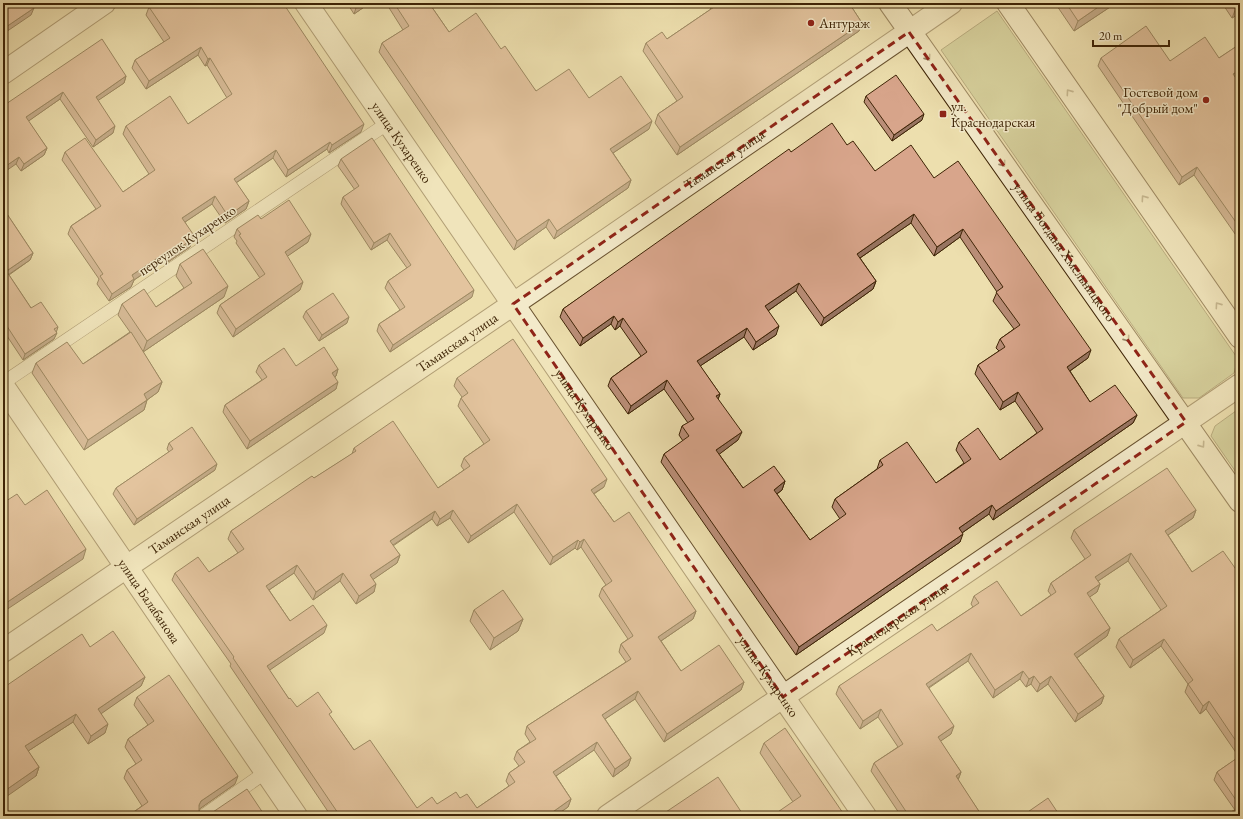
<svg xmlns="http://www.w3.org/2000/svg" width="1243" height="819" font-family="'EB Garamond',serif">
  <rect width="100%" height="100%" fill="#eddfae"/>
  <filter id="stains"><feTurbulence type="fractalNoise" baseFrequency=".005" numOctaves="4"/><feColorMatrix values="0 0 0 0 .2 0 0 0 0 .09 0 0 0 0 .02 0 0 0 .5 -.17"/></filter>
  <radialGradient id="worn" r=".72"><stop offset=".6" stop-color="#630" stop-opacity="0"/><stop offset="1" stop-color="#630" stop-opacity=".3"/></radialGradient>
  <path fill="#bcc188" stroke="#7d7247" d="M997 11 1238 359 1234 373 1199 398H1183L941 50Z
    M1240 408V478L1211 436 1215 426Z"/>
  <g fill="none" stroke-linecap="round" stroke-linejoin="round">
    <g stroke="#6a5330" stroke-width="14">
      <path id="service" d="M3 383 388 123
        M203 816 266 772"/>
    </g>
    <g stroke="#6a5330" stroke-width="24">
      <g id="minor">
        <path id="s1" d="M306 3 865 816"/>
        <path d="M3 73 104 3"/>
        <path id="s2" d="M3 386 296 816"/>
        <path id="s3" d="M3 651 534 290 951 3"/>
        <path id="s4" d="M608 816 1240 385"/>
      </g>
    </g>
    <g stroke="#3e2406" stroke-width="24">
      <g id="secondary">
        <path id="s5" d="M890 3 1240 501"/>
        <path d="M1008 3 1240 337"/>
      </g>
    </g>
    <use href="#service" stroke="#f3eaca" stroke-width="13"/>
    <use href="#minor" stroke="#f3eaca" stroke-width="22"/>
    <use href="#secondary" stroke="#f3eaca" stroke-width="22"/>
  </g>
  <path fill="#ba8e78" stroke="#3e2406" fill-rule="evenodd" d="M347 3H370L354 14Z
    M386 3H429L449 32 501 49 536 91 589 98 649 129 613 153 631 180 628 188 554 239 546 227 514 250 379 52 382 43 403 30Z
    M711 3H849L862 23 859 31 677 155 655 123 658 114 677 101 643 51 646 43 667 39 711 9 710 8Z
    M1055 3H1116L1074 31Z
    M1222 3H1240V13L1232 18Z
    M149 7 361 132 329 153 327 149 286 177 273 158 236 183 249 201 246 209 225 223 212 204 185 222 192 237 190 247 168 262 165 259 134 280 131 287 109 301 97 284 99 279 68 234 71 226 96 209 62 160 65 152 123 192 149 174 123 134 126 126 188 124 227 98 207 65 205 66 198 55 146 89 132 68 135 60 164 42 146 15Z
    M1240 44V76L1236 78 1240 84V241L1194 175 1179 185 1098 66 1101 58 1170 61 1219 58Z
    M126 76 124 83 98 100 113 133 93 147 60 99 28 121 47 148 44 155 21 171 16 164 3 106Z
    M866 96 922 120 892 141 864 102Z
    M847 145 875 171 934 178 1088 358 1070 371 1090 402 1137 415 1133 423 993 520 989 514 962 533 960 542 796 655 661 462 664 454 683 441 679 435 682 426 688 423 664 389 628 414 608 386 611 378 641 356 620 326 615 330 611 324 580 346 560 317 563 309 791 152ZM911 223 934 256 960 237 997 292 993 301 1014 329 1000 339 996 348 999 351 978 365 975 374 1000 410 1015 401 1037 433 1000 460 959 442 956 450 964 463 936 483 880 460 877 469 835 499 832 507 840 519 810 540 777 494 782 490 785 481 743 488 719 454 738 440 718 399 720 394 700 366 744 337 753 350 776 335 768 311 796 291 821 326 873 289 876 281 860 258Z
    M341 159 472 297 390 352 377 331 379 324 400 310 385 288 388 281 407 268 387 240 371 250 341 204 343 197 355 190 338 166Z
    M3 208 33 253 30 260 9 275 31 308 58 327 54 339 23 360 3 330Z
    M261 219 308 242 287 256 300 290 233 337 217 313 220 305 260 278 236 243 237 241 234 237 237 229Z
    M180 264 224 297 143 352 162 382 158 392 147 400 144 410 84 450 32 373 36 363 83 364 130 332 118 315 122 304 156 307 184 288 176 276Z
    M306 311 347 323 319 341 303 317Z
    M259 365 296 366 338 369 336 376 335 377 336 389 247 449 223 412 225 405 262 380 256 372Z
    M457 378 604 487 594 494 614 522 696 611 693 619 661 641 681 671 744 682 741 690 664 742 635 699 605 719 631 758 628 766 613 777 594 750 556 776 571 799 568 807 555 816H331L230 666 231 664 172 580 175 573 209 572 238 553 228 539 231 531 352 454 354 448 438 488 464 470 461 466 464 458 484 444 458 406 461 398 462 397 454 386ZM514 512 550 565 575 548 577 550 581 547 606 585 602 588 599 596 628 639 621 644 619 652 626 662 527 726 525 734 530 742 517 751 514 759 519 766 509 773 506 781 509 786 477 808 460 798 437 804 417 808 354 750 330 716 297 707 289 699 269 670 324 633 290 621 269 590 294 573 313 600 340 581 356 604 374 592 373 579 397 563 400 555 393 546 432 519 437 526 450 518 468 543Z
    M169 443 215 470 134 525 113 494 116 488 169 452 167 449Z
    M1196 510 1193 518 1168 535 1192 572 1240 575V816L1235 810 1214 780 1217 772 1239 757 1206 709 1200 714 1185 692 1188 684 1161 646 1130 668 1116 647 1119 639 1161 610 1128 561 1098 581 1100 584 1097 592 1089 597 1110 628 1107 636 1077 658 1104 696 1101 704 1075 722 1048 684 1037 692 1031 684 1026 687 1020 679 993 698 968 661 929 688 951 734 940 741 961 772 958 780 982 816H901L871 771 874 763 898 747 878 717 860 729 836 694 839 686 937 631 973 607 971 604 974 596 1021 616 1051 595 1048 591 1051 583 1085 559 1071 538 1074 530Z
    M474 610 523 619 518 631 490 650 470 621Z
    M90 647 145 677 141 686 101 713 105 733 88 744 73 722 28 751 39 767 36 776 3 688Z
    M137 697 235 784 199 809V812L203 815 128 816 142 806 124 778 127 770 136 764 125 747 128 739 148 725 134 705Z
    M764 743 845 816 793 802 760 753Z"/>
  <path fill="#977461" stroke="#3e2406" d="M361 3H370L354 14 357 5Z
    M1104 3H1116L1074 31 1078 21Z
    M1240 5V13L1232 18 1236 8Z
    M34 8 31 15 3 34V29Z
    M862 23 859 31 677 155 680 147Z
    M201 47 198 55 146 89 149 81Z
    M210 58 207 65 205 66 208 59Z
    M1240 70V76L1230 82 1233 74Z
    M126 76 124 83 93 104 96 97Z
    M63 92 60 99 23 125 26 117Z
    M924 114 922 120 892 141 894 135Z
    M652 121 649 129 607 157 610 149Z
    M364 124 361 132 329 153 332 145Z
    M115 126 113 133 93 147 96 140Z
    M330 142 327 149 286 177 288 170Z
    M47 148 44 155 21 171 24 164Z
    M276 150 273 158 231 186 234 179Z
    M19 157 16 164 3 173V168Z
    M1197 167 1194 175 1179 185 1182 177Z
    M631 180 628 188 554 239 557 231Z
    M215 196 212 204 179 226 182 218Z
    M249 201 246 209 225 223 228 216Z
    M914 214 911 223 854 262 857 254Z
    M549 219 546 227 514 250 517 241Z
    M963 229 960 237 934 256 937 247Z
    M390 233 387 240 371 250 374 243Z
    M193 234 190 241 193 239 190 247 168 262 170 254Z
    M311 234 308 242 282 260 285 252Z
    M168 251 165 259 134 280 131 287 109 301 112 294 132 275Z
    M33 253 30 260 5 277 8 270Z
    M876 281 873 289 821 326 824 318Z
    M303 282 300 290 233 337 236 329Z
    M799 283 796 291 762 315 765 306Z
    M228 286 224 297 143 352 147 341Z
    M474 290 472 297 390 352 393 345Z
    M614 316 611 324 580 346 583 338Z
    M349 317 347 323 319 341 322 335Z
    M623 318 620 326 615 330 618 322Z
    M779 326 776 335 753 350 756 342Z
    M747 328 744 337 694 370 697 361Z
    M57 333 54 339 23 360 25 354Z
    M1091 350 1088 358 1064 375 1067 367Z
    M338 369 336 376 329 380 332 373Z
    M667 380 664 389 628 414 631 406Z
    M162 382 158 392 140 405 144 394Z
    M338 382 336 389 247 449 250 441Z
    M1018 392 1015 401 1000 410 1003 402Z
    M720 394 717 402 716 396Z
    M147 400 144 410 84 450 88 440Z
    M1137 415 1133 423 993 520 996 511Z
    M742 432 738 440 713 459 716 450Z
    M8 434 5 441 3 443V437Z
    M217 464 215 470 134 525 137 519Z
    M607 479 604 487 588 497 591 490Z
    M785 481 782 490 771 498 774 490Z
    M517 504 514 512 468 543 471 536Z
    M992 505 989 514 956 537 959 528Z
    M453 510 450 518 437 526 440 519Z
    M1196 510 1193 518 1162 539 1165 531Z
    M435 511 432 519 387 549 390 541Z
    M963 534 960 542 796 655 799 647Z
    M584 539 581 547 577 550 580 542Z
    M578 540 575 548 550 565 553 557Z
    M86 549 83 559 3 612V605Z
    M1131 553 1128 561 1092 585 1095 577Z
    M400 555 397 563 368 583 370 575Z
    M297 565 294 573 263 594 266 586Z
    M343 573 340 581 313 600 316 592Z
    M376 584 374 592 356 604 359 596Z
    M1100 584 1097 592 1084 601 1087 593Z
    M696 611 693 619 655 645 658 637Z
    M523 619 518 631 490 650 494 638Z
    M327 625 324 633 264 674 267 666Z
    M1110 628 1107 636 1071 662 1074 654Z
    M1164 639 1161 646 1130 668 1133 660Z
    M971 653 968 661 923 691 926 684Z
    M1023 671 1020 679 993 698 995 690Z
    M1034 676 1031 684 1026 687 1029 679Z
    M1051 676 1048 684 1037 692 1040 684Z
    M145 677 141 686 95 718 98 709Z
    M744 682 741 690 664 742 667 734Z
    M638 691 635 699 599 723 602 715Z
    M1104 696 1101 704 1075 722 1078 714Z
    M1209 701 1206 709 1200 714 1203 706Z
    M881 709 878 717 860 729 863 721Z
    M76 714 73 722 22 755 25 746Z
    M108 724 105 733 88 744 91 736Z
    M954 726 951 734 935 745 938 737Z
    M597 742 594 750 550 780 553 772Z
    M631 758 628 766 613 777 615 769Z
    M39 767 36 776 3 799V792Z
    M961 772 958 780 956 776Z
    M238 776 235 784 198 810 199 805 201 801Z
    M571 799 568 807 555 816H547Z"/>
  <path fill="#d8a58b" stroke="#3e2406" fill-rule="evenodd" d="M3 3H31L34 8 3 29Z
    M155 3H283L364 124 332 145 330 142 288 170 276 150 234 179 249 201 228 216 215 196 182 218 193 234 191 236 193 239 170 254 168 251 132 275 134 279 112 294 100 276 103 274 71 226 101 206 65 152 85 138 123 192 155 170 126 126 170 96 188 124 232 94 210 58 208 59 201 47 149 81 135 60 170 38 149 7Z
    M355 3H361L357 5Z
    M394 3H429L449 32 476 13 501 49 505 46 536 91 569 69 589 98 621 76 652 121 610 149 631 180 557 231 549 219 517 241 382 43 409 26Z
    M715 3H849L862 23 680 147 658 114 683 97 646 43 662 32 667 39 717 5Z
    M1066 3H1104L1078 21Z
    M1232 3H1240V5L1236 8Z
    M1146 26 1170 61 1205 37 1219 58 1240 44V70L1233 74 1240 84V228L1197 167 1182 177 1101 58Z
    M102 39 126 76 96 97 115 126 96 140 63 92 26 117 47 148 24 164 19 157 3 168V106Z
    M896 75 924 114 894 135 866 96Z
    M832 123 847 145 853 141 875 171 911 145 934 178 958 161 1091 350 1067 367 1090 402 1115 385 1137 415 996 511 992 505 959 528 963 534 799 647 664 454 689 436 682 426 694 419 667 380 631 406 611 378 647 352 623 318 618 322 614 316 583 338 563 309 789 149 791 152ZM914 214 937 247 963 229 1003 287 996 292 1020 325 1000 339 1005 347 978 365 1003 402 1018 392 1043 429 1000 460 978 428 959 442 971 459 936 483 907 442 880 460 883 465 835 499 846 514 810 540 774 490 785 481 774 466 743 488 716 450 742 432 716 396 720 394 697 361 747 328 756 342 779 326 765 306 799 283 824 318 876 281 857 254Z
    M372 138 474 290 393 345 379 324 405 307 388 281 411 265 390 233 374 243 343 197 359 186 341 159Z
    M289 200 311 234 285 252 303 282 236 329 220 305 265 274 239 235 241 234 237 229 258 215 261 219Z
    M3 208 33 253 8 270 3 262Z
    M203 249 228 286 147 341 122 304 144 289 156 307 192 283 180 264Z
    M3 266 31 308 41 302 58 327 54 329 57 333 25 354 3 320Z
    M333 293 349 317 322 335 306 311Z
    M131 332 162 382 144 394 147 400 88 440 36 363 67 342 83 364Z
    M513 339 607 479 591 490 614 522 629 512 696 611 658 637 681 671 719 645 744 682 667 734 638 691 602 715 631 758 615 769 597 742 553 772 571 799 547 816H340L233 658 234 657 175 573 198 557 209 572 244 549 231 531 312 476 314 478 356 451 354 448 393 421 438 488 470 466 464 458 490 440 461 398 468 393 457 378ZM517 504 553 557 578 540 580 542 584 539 612 581 602 588 632 634 633 636 621 644 631 659 527 726 536 739 517 751 525 762 509 773 515 782 477 808 467 794 460 798 456 792 437 804 432 797 417 808 370 740 354 750 329 714 332 712 318 692 297 707 290 698 289 699 267 666 327 625 313 605 290 621 266 586 297 565 316 592 343 573 359 596 376 584 370 575 400 555 390 541 435 511 440 519 453 510 471 536Z
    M324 347 338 369 332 373 338 382 250 441 225 405 267 377 259 365 284 348 296 366Z
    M3 427 8 434 3 437Z
    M192 427 217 464 137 519 116 488 173 449 169 443Z
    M1167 468 1196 510 1165 531 1192 572 1223 551 1240 575V747L1209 701 1203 706 1188 684 1193 680 1164 639 1133 660 1119 639 1167 606 1131 553 1095 577 1100 584 1087 593 1110 628 1074 654 1104 696 1078 714 1051 676 1040 684 1034 676 1029 679 1023 671 995 690 971 653 926 684 954 726 938 737 961 772 956 776 982 816H909L874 763 903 744 881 709 863 721 839 686 932 624 937 631 979 603 974 596 997 581 1021 616 1056 592 1051 583 1091 555 1074 530Z
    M47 490 86 549 3 605V503L17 494 25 505Z
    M503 590 523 619 494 638 474 610Z
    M113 631 145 677 98 709 108 724 91 736 76 714 25 746 39 767 3 792V688L82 634 90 647Z
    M169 675 238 776 201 801 199 805V812L203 815 210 814 247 789 265 816H128L148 802 127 770 142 760 128 739 154 721 137 697Z
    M785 728 845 816H772L801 796 764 743Z
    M1240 756V806L1217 772Z
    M718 777 744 816H660Z
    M1048 798 1060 816H1022Z
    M1240 806V816H1225Z
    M1179 813 1181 816H1175Z"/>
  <defs><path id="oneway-chevron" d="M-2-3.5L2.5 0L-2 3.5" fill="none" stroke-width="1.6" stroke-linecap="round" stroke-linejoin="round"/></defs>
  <g stroke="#988768">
    <use href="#oneway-chevron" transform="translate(928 58) rotate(55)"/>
    <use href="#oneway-chevron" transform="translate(1069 92) rotate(-125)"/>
    <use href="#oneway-chevron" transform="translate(1003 164) rotate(55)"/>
    <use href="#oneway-chevron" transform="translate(1144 198) rotate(-125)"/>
    <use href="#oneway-chevron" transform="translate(1218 305) rotate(-125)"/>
    <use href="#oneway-chevron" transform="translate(1127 339) rotate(55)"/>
    <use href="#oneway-chevron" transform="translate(1202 445) rotate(55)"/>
  </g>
  <path d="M0 0H1243V819H0ZM909 32 1186 422 783 697 513 304Z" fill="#eddfae" fill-opacity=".55" fill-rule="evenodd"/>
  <path fill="none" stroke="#8f2418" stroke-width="3" stroke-dasharray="8 5" stroke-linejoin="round" d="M909 32 1186 422 783 697 513 304Z"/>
  <g fill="#8f2418" stroke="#f3eaca" stroke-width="1.5">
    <circle cx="811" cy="23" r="4"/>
    <circle cx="1206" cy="100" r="4"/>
    <rect x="939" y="110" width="8" height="8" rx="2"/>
  </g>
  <g text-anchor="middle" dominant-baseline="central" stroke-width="3" stroke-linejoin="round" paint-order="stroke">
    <g font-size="14" fill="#3e2406" stroke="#f3eaca" text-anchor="start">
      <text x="819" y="23">Антураж</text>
      <text x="1198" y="92" text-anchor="end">Гостевой дом<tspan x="1198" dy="16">"Добрый дом"</tspan></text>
      <text x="951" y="106">ул.<tspan x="951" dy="16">Краснодарская</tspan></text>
    </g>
    <g font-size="14" fill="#3e2406" stroke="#f3eaca">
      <text stroke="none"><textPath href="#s1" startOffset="169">улица Кухаренко</textPath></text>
      <text stroke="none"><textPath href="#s3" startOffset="873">Таманская улица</textPath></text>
      <text transform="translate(187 240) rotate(-34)">переулок Кухаренко</text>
      <text stroke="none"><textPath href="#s5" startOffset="304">улица Богдана Хмельницкого</textPath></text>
      <text stroke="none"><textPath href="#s3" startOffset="549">Таманская улица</textPath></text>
      <text stroke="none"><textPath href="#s1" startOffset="493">улица Кухаренко</textPath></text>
      <text stroke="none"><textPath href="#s3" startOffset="225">Таманская улица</textPath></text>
      <text stroke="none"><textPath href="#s2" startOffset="260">улица Балабанова</textPath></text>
      <text stroke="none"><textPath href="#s4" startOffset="350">Краснодарская улица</textPath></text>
      <text stroke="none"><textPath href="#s1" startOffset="817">улица Кухаренко</textPath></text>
    </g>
  </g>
  <rect width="1243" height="819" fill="none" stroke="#eddfae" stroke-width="16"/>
  <rect x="4" y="4" width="1235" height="811" fill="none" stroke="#3e2406" stroke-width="2"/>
  <rect x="8" y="8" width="1227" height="803" fill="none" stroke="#3e2406"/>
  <path d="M1093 40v6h76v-6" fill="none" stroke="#3e2406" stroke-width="2"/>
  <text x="1099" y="40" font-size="12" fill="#3e2406" stroke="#f3eaca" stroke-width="3" paint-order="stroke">20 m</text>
  <rect width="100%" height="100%" filter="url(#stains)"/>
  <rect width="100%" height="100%" fill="url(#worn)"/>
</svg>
